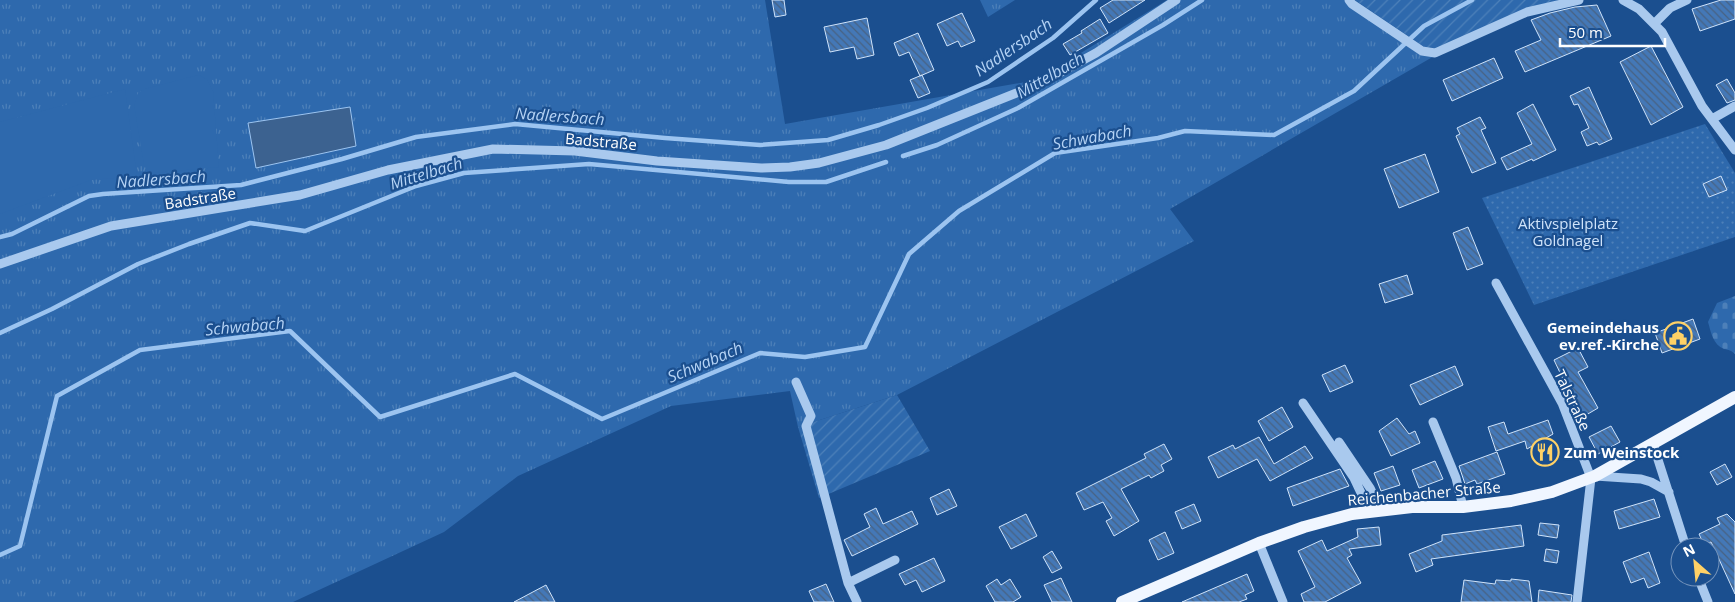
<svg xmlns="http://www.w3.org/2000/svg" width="1735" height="602" font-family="'Open Sans',sans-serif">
  <defs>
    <pattern id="grass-tufts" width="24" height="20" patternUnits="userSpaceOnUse" patternTransform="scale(1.25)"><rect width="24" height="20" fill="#2e69ad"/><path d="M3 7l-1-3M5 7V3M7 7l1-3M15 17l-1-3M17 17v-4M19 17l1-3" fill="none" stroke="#4d80b9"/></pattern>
    <pattern id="cemetery-stones" width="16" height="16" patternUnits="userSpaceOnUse" patternTransform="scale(1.25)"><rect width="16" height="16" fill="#2e69ad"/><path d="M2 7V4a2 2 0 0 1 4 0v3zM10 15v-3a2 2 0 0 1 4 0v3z" fill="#4d80b9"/></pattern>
    <pattern id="park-dots" width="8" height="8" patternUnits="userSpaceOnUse" patternTransform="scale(1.25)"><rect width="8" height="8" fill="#2e69ad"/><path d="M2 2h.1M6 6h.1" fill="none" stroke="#4d80b9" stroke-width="1.8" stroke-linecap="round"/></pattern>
    <pattern id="garden-furrows" width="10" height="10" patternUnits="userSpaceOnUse" patternTransform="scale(1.25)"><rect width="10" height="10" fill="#2e69ad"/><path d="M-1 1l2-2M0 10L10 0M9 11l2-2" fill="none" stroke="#4d80b9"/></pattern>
    <pattern id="building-back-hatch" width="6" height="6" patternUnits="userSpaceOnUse" patternTransform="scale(1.25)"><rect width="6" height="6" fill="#4478b7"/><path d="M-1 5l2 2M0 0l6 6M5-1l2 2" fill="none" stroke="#486282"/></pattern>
  </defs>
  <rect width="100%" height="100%" fill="#1b4f8f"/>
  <path fill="url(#grass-tufts)" d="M0 0H765L785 124 1037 80 1167 0H1355L1436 55 1170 209 1194 241 897 395 798 427 790 391 671 406 518 476 444 532 293 602H0Z
    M980 0H1015L988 17Z"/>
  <path fill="url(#cemetery-stones)" d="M1735 296V354C1731 350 1729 350 1724 349 1713 345 1711 332 1708 322L1717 303Z"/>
  <path fill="url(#park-dots)" d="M1705 124 1735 173V237L1534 305 1482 198Z"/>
  <path fill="url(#garden-furrows)" d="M1355 0H1559L1436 55Z
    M897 395 930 451 819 498 798 427Z"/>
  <path fill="#2e69ad" d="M198 75 207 79 213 91 219 167 154 173 144 164 134 105 138 93 145 89Z
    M125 89 137 176 91 180 0 214V122Z"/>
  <path fill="#3c6290" stroke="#9cc4f0" d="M350 107 356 146 256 168 248 123Z"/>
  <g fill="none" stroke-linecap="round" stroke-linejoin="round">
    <path stroke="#9cc4f0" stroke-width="4.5" d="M903 156 937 145 1018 108 1163 25 1202 0
      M0 237 12 234 89 196 103 194 241 185 342 159 416 137 515 124 665 138 760 145 828 140 879 125 927 108 988 82 1053 38 1096 0
      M0 333 52 309 138 264 189 244 250 223 305 231 416 186 464 173 589 164 789 182H826L886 162
      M0 555 20 546 57 396 140 350 290 331 380 417 515 374 602 419 760 353 805 357 865 347 909 254 959 211 1055 153 1158 138 1185 131 1274 135 1354 91 1424 26 1472 0"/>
  </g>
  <path fill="url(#building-back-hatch)" stroke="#cfe3fa" d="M772 0H784L786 15 775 17Z
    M1113 0H1145L1109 23 1100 8Z
    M1721 0H1735V19L1700 31 1692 9Z
    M1597 5 1611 36 1525 72 1515 51 1541 40 1531 20 1550 13 1575 7Z
    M962 13 975 41 961 47 958 41 947 46 937 24Z
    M867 18 874 55 857 59 854 47 830 52 824 27Z
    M1100 19 1108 33 1070 55 1063 44 1082 33 1081 31Z
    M918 33 934 70 920 76 909 52 899 56 894 43Z
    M1651 46 1683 107 1651 125 1620 62Z
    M1494 58 1503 78 1452 101 1443 80Z
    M922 75 930 93 918 98 910 80Z
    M1727 79 1735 93V100L1727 103 1716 85Z
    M1589 87 1612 139 1599 145 1597 142 1587 146 1581 132 1589 128 1578 104 1574 105 1570 96Z
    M1533 104 1556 150 1533 161 1532 159 1507 170 1501 158 1532 144 1517 113Z
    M1480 117 1486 128 1481 130 1496 163 1472 173 1456 136 1460 134 1457 128Z
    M1425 154 1439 192 1399 208 1384 169Z
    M1721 176 1727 190 1709 197 1703 184Z
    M1468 227 1483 264 1467 270 1453 233Z
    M1407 275 1413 294 1385 303 1379 284Z
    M1693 319 1700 339 1662 353 1655 333Z
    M1578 348 1588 367 1578 372 1598 408 1581 418 1569 397 1571 396 1554 360Z
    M1345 365 1353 382 1330 392 1322 375Z
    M1455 366 1463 385 1420 405 1410 385Z
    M1282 407 1293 427 1269 441 1258 421Z
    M1397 418 1409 434 1415 431 1420 443 1391 456 1379 431Z
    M1548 420 1553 434 1527 449 1525 441 1496 451 1488 427 1504 422 1508 434Z
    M1611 426 1620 442 1598 454 1589 437Z
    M1259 437 1274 464 1305 446 1313 458 1270 481 1257 459 1218 478 1208 457 1233 445 1235 449Z
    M1164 444 1172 459 1161 465 1164 471 1151 478 1149 475 1121 489 1139 521 1114 536 1106 521 1112 518 1103 502 1084 510 1076 493 1146 458 1144 454Z
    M1497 452 1505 474 1477 484 1475 480 1465 484 1459 466Z
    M1435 461 1443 479 1419 488 1412 470Z
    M1725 464 1732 477 1717 485 1710 472Z
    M1393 466 1400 485 1381 491 1374 473Z
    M1340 469 1349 486 1293 506 1287 488Z
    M949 489 957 506 937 515 930 498Z
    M1654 499 1660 517 1619 529 1614 511Z
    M1194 504 1201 521 1182 529 1175 512Z
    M876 508 883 524 912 511 918 524 852 556 844 540 870 527 864 514Z
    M1026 514 1037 536 1011 549 999 527Z
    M1727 514 1735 522V594L1711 542 1704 545 1699 534 1720 524 1717 518Z
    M1540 523 1559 525 1557 538 1538 535Z
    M1521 525 1524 546 1431 559 1433 565 1416 572 1409 554 1442 541V535Z
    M1379 527 1381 545 1349 549 1352 555 1347 558 1361 583 1325 602H1304L1301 594 1315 587 1298 551 1322 540 1327 551 1358 537 1357 529Z
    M1165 532 1174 553 1158 560 1149 540Z
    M1546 549 1559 551 1557 563 1544 561Z
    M1052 551 1062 568 1052 573 1043 557Z
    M1649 552 1660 583 1648 588 1644 578 1631 583 1623 562Z
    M934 558 945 581 922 592 916 580 905 585 899 574Z
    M1247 574 1254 591 1245 595 1247 599 1239 602H1182Z
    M1061 578 1072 602H1052L1044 585Z
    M997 579 1001 585 1010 579 1021 597 1013 602H995L986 586Z
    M1511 579 1529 581 1532 602H1461L1464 580 1495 584 1496 580 1511 581Z
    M826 584 834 602H814L809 591Z
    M546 585 555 602H514Z
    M1539 590 1572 595 1571 602H1538Z"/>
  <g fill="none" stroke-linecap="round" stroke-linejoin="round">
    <path stroke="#a9c9ee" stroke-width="9" d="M1349 0 1352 4 1422 51 1435 53 1527 12 1579 0
      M1623 0 1639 9 1662 32 1702 106 1735 150
      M1655 23 1670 8 1687 0
      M1712 119 1735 106
      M0 264 111 226 300 195 388 170 493 149 575 151 657 161 761 168 790 167 819 163 886 145 1039 84 1096 53 1176 0
      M1496 283 1562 403 1591 478 1577 602
      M796 382 811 416 806 426 848 583
      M1303 403 1354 478 1370 512
      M1433 422 1456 478 1463 507
      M1339 442 1370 488 1381 511
      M1653 444 1686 547
      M1595 476 1641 479 1651 482 1669 492
      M1259 543 1283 602
      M1698 577 1708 602
      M857 602 848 583 895 560"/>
    <path stroke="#f0f6ff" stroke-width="12" d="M1122 602 1259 543 1304 527 1352 514 1412 507H1463L1511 501 1552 492 1595 476 1735 397"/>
  </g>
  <defs>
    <g id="civic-ring" transform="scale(1.4375)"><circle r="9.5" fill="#1b4f8f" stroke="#ffd166" stroke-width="1.5"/><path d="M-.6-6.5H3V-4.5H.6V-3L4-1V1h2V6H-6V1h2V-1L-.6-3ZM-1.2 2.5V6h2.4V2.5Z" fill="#ffd166"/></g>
    <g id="restaurant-ring" transform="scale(1.4375)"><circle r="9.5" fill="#1b4f8f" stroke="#ffd166" stroke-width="1.5"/><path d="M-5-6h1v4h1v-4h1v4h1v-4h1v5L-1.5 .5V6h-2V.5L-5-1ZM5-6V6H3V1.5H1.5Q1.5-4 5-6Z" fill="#ffd166"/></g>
  </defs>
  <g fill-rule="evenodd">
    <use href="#civic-ring" x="1678" y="336"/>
    <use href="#restaurant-ring" x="1545" y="452"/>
  </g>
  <g text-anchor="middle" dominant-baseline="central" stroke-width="4.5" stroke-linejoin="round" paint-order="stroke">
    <g font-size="15" fill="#fff" stroke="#1b4f8f">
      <text transform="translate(601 141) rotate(5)">Badstraße</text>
      <text transform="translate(200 198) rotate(-9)">Badstraße</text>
      <text transform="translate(1573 400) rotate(65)">Talstraße</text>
      <text transform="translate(1424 493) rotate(-5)">Reichenbacher Straße</text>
    </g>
    <g font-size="15" fill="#cfe3fa" stroke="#1b4f8f">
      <text x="1568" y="223">Aktivspielplatz<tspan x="1568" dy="17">Goldnagel</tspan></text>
    </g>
    <g font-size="15" font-weight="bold" fill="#fff" stroke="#1b4f8f" text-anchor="end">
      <text x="1659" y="327">Gemeindehaus<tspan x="1659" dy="17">ev.ref.-Kirche</tspan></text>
      <text x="1564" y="452" text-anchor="start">Zum Weinstock</text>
    </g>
    <g font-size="16" font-style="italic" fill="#b5d3f5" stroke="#1b4f8f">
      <text transform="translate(1013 47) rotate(-34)">Nadlersbach</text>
      <text transform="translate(1050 75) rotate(-30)">Mittelbach</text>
      <text transform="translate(560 116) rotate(4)">Nadlersbach</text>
      <text transform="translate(1092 137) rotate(-10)">Schwabach</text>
      <text transform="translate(426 173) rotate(-17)">Mittelbach</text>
      <text transform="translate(161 179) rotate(-4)">Nadlersbach</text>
      <text transform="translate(245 326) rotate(-5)">Schwabach</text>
      <text transform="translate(705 362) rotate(-23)">Schwabach</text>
    </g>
  </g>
  <g transform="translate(1695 562) rotate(333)"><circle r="24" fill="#1b4f8f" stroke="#7695bc"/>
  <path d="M0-4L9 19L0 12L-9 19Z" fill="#ffd166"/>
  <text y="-8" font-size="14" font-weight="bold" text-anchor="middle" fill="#ffffff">N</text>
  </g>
  <path d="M1560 38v8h105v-8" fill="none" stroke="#ffffff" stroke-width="2.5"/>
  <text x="1568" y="38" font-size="15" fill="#ffffff" stroke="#1b4f8f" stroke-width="4" paint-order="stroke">50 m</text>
</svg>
